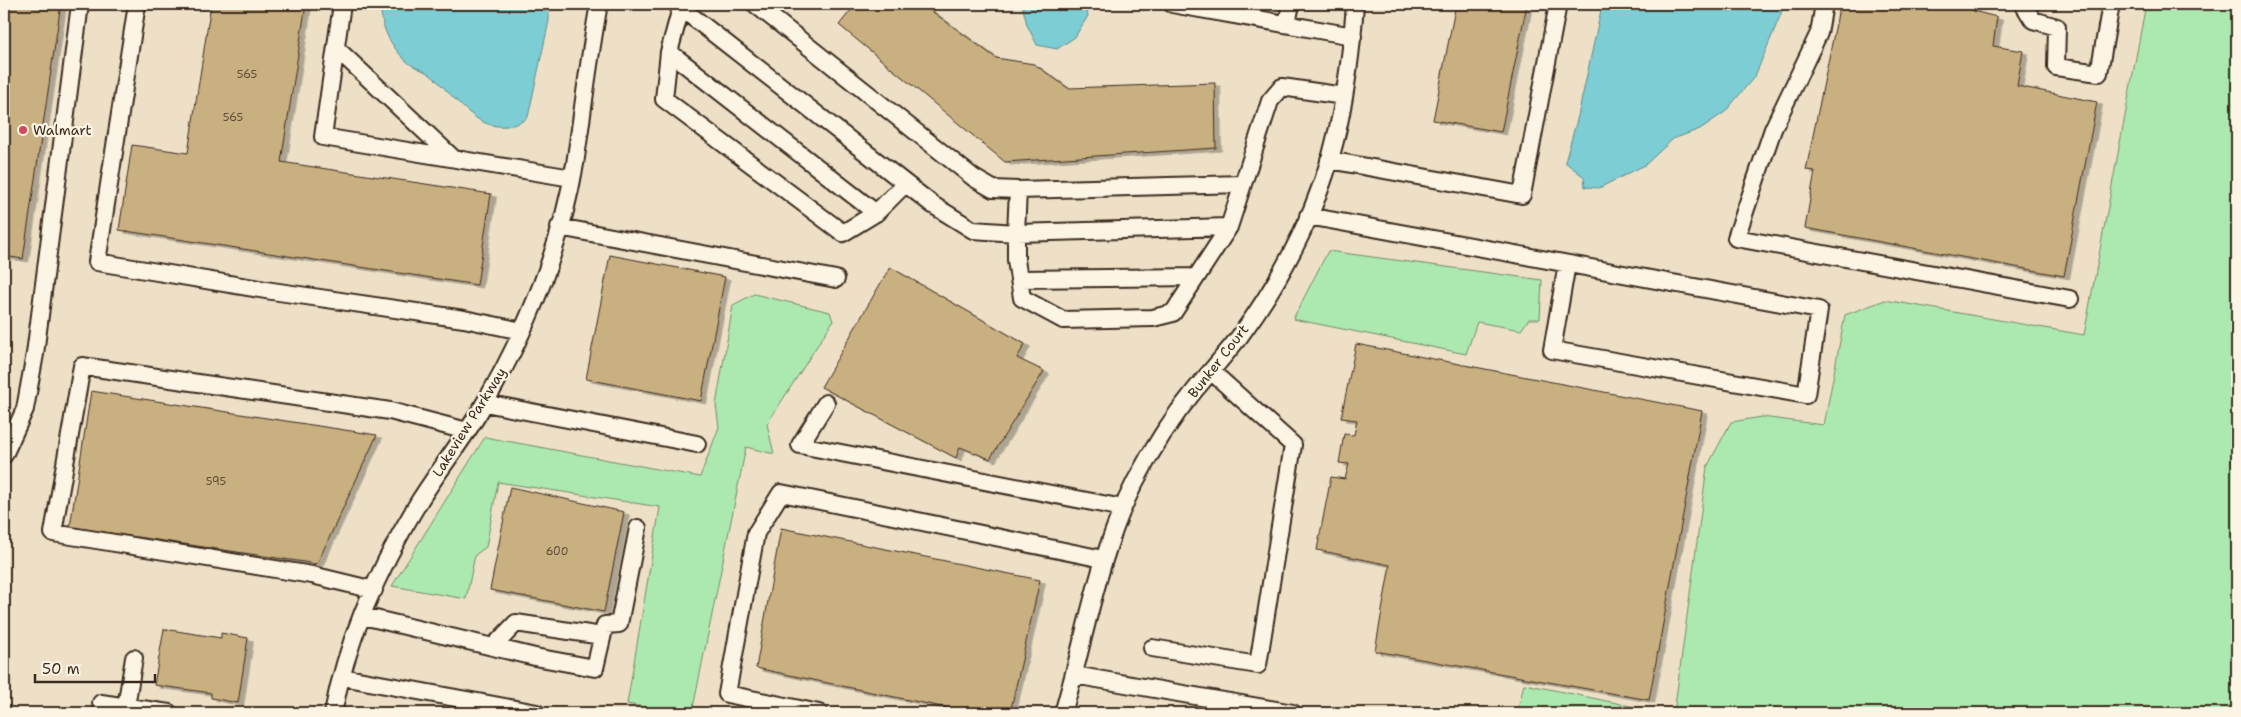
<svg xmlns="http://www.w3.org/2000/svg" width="2241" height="717" font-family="'Shantell Sans',sans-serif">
  <defs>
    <filter id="shadow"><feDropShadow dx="5.5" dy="3" stdDeviation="0" flood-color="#0004"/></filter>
  </defs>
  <rect width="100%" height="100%" fill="#fcf5e5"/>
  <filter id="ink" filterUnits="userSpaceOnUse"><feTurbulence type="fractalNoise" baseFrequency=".02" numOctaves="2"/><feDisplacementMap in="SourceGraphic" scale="10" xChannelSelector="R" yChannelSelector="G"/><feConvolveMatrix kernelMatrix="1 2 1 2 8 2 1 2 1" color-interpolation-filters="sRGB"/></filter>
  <g filter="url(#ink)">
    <path fill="#ede0c7" d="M4 4H2237V713H4Z"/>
    <path fill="#ace9b0" stroke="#748a67" d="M2146 4H2237V713H1674L1707 467 1731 422 1762 417 1824 425 1845 315 1885 300 2084 335Z
      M1328 251 1542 280 1540 319H1529L1521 330 1477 322 1466 354 1293 319Z
      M754 294 830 312 833 321 767 424 774 454 746 447 692 713H677L627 704 660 507 498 482 486 547 475 555 466 599 392 586 485 437 700 477 719 427 716 405 733 305Z
      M1524 684H1525L1664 713H1517Z"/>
    <path fill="#7ccdd4" stroke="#628c8b" d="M382 4H549V21L528 117C516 128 495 129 481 121 466 113 446 89 433 77 427 71 417 69 410 64 394 52 377 24 382 4Z
      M1022 4H1086L1088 16 1075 37 1057 49 1037 45 1027 25Z
      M1600 4H1782L1781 14 1755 76 1725 112 1700 129 1673 139 1645 165 1599 188 1585 187 1584 177 1565 162 1578 116 1601 10Z"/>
    <path fill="#c9b080" stroke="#3b2a1e" filter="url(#shadow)" d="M4 4H61L23 259 4 256Z
      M211 4H306L281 162 491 194 477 285 119 230 132 145 188 153Z
      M856 4H922L996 58 1034 64 1068 88 1215 83 1216 148 1005 162 839 25Z
      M1456 4H1527L1501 132 1433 120Z
      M1840 4H1974L1973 11 1997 17 1993 46 2023 51 2017 86 2097 102 2064 276 1805 228 1815 171 1806 170Z
      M610 255 725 277 701 401 586 379Z
      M890 267 1025 344 1017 358 1044 371 990 459 960 447 956 458 821 387Z
      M1356 344 1702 411 1649 700 1375 651 1390 565 1317 550 1331 477 1345 479 1349 464 1339 463 1344 434 1354 435 1357 420 1341 418Z
      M91 391 377 435 317 564 70 527Z
      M510 487 624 512 604 612 490 590Z
      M781 528 1040 580 1010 713H971L756 668Z
      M164 629 221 638V633L248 638 238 703 211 698V693L154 685Z"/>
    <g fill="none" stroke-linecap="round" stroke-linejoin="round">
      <g stroke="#3b2a1e" stroke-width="20">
        <path id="minor" d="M137 4 97 262 272 291 464 319 522 331
          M342 4 323 137 572 178
          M683 4 681 8 933 205 973 230 1016 233V260L1022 298 1063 320 1153 318 1173 313 1229 227 1270 101 1282 87 1344 96
          M755 4 974 178 993 189 1018 190
          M1172 4 1353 36
          M1824 4 1819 33 1773 129 1736 238 2070 299
          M2023 4 2033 20 2057 27 2056 67 2099 73 2111 4
          M681 8 669 52 664 99 843 233 876 213 905 184
          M1287 24 1291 4
          M336 48 453 158
          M669 52 876 213
          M1329 160 1522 195 1558 4
          M1308 216 1819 310 1806 395 1552 350 1567 264
          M559 227 836 279
          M1229 227 1016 233 1018 190 1243 184
          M1019 279 1196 277
          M485 403 697 444
          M826 403 800 445 1123 508
          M4 455 25 409 35 354 80 4
          M374 590 312 575 53 533 82 366 390 411 467 431
          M363 616 535 657 595 668 605 625 619 624 638 528
          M493 647 516 623 602 636
          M1152 648 1258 665 1293 445 1211 371
          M1074 675 1293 713
          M342 677 537 713
          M101 703 169 713
          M126 707 134 658
          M333 713C347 639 381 564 420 500 439 470 462 441 480 411 498 381 514 350 528 318 549 270 566 216 575 164 583 110 589 57 599 4
          M819 713 727 694 756 533 781 493 1103 559
          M1063 713C1086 636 1098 554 1135 482 1152 449 1172 418 1195 390 1210 372 1226 354 1240 336 1285 275 1322 201 1338 128 1347 87 1352 46 1355 4"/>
      </g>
      <use href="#minor" stroke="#fcf5e5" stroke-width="16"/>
    </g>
  </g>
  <circle fill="#d1495b" stroke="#fcf5e5" stroke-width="2" cx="23" cy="130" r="5"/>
  <g text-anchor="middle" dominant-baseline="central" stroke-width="4.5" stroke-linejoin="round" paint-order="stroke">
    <g font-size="11" fill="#5e4c36">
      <text x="247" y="74">565</text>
      <text x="233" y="117">565</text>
      <text x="216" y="481">595</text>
      <text x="557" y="551">600</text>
    </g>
    <g font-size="14" fill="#3b2a1e" stroke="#fcf5e5" text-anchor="start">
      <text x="33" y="130">Walmart</text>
    </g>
    <g font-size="14" fill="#3b2a1e" stroke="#fcf5e5">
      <text transform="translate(1218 361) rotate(-52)">Bunker Court</text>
      <text transform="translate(469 422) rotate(-58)">Lakeview Parkway</text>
    </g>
  </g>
  <rect width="2241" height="717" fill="none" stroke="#fcf5e5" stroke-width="20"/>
  <rect x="10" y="10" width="2221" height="697" fill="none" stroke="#3b2a1e" stroke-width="2" filter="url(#ink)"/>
  <path d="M35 674v8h120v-8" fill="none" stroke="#3b2a1e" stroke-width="2.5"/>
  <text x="42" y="674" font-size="15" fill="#3b2a1e" stroke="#fcf5e5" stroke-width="4" paint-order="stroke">50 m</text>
</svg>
